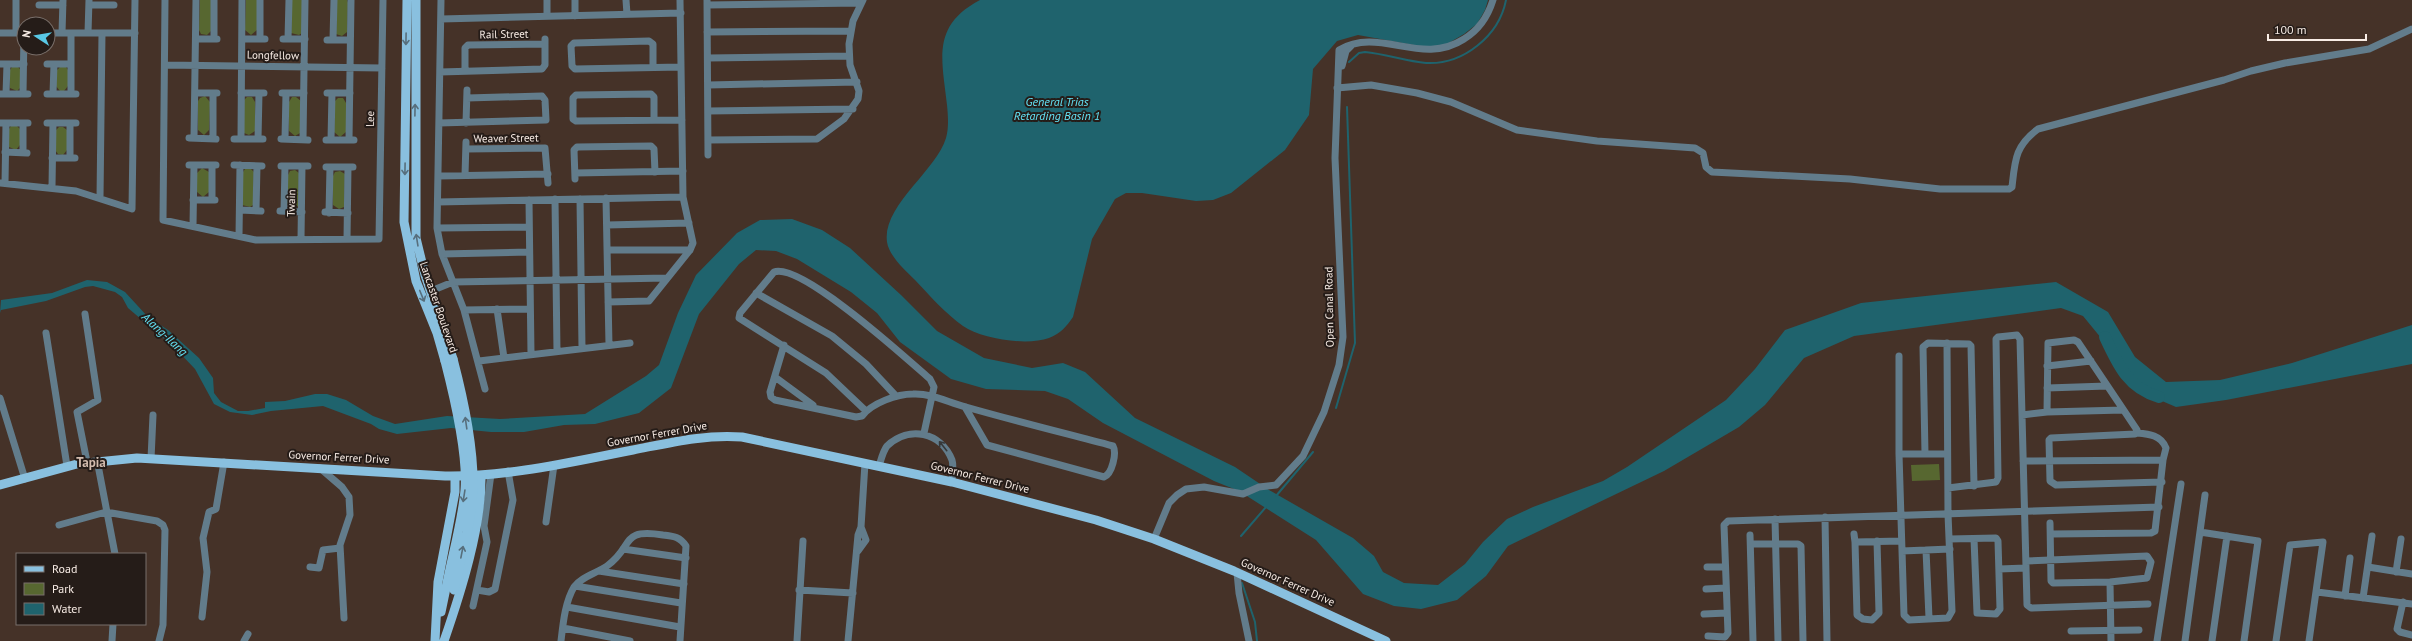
<svg xmlns="http://www.w3.org/2000/svg" width="2412" height="641" font-family="'PT Sans',sans-serif">
  <rect width="100%" height="100%" fill="#453228"/>
  <path fill="#576730" d="M200 0H211V31L207 35 201 34 199 30Z
    M246 0H257V30L251 35 245 30Z
    M292 0H302V33L299 35 291 33Z
    M337 0H347L348 3 347 32 342 36 336 34Z
    M12 67H18L21 70 20 88 17 91 10 88V70Z
    M60 67H66L68 70V86L64 91H60L56 86 57 70Z
    M205 96 210 102 209 130 204 135 198 130V101L200 98Z
    M247 97H252L255 102V131L249 135 244 133V100Z
    M292 97H296L301 101 300 133 295 136 289 131V102Z
    M338 98H343L346 103V132L340 137 334 132 335 101Z
    M11 126H17L20 129V145L16 150 9 147V129Z
    M59 127H63L67 130V150L63 155 58 154 55 150 56 130Z
    M202 168 209 172V192L203 197 197 192V173Z
    M245 169H251L254 172 253 205 250 207 242 205 243 172Z
    M295 170 299 173 298 206 293 208 287 204 288 175 290 171Z
    M340 171 345 174 344 207 339 209 333 205V176L335 172Z
    M1939 464 1940 480 1912 481 1911 465Z"/>
  <path fill="#1f636d" d="M980 0H1488L1485 10 1477 24 1464 34 1447 44 1430 48 1358 35 1337 41 1313 69 1309 115 1285 150 1231 193 1213 200 1196 201 1142 193H1126L1115 199 1092 239 1073 317C1067 326 1060 334 1049 338 1027 346 982 339 963 326 945 313 930 296 915 280 905 270 889 256 887 242 882 206 936 171 946 138 949 128 948 115 947 105 942 59 931 26 980 0Z
    M792 219 822 230 850 248 901 295 937 331 984 358 1032 368 1063 363 1085 372 1135 418 1235 467 1269 490 1353 538 1374 556 1383 572 1404 583 1438 585 1465 564 1483 542 1507 519 1533 507 1603 481 1627 467 1726 400 1755 369 1785 330 1861 303 2056 282 2108 312 2135 357 2166 382 2220 380 2292 363 2412 325V364L2226 400 2176 407 2148 395 2083 316 2061 308 1854 336 1804 358 1765 405 1739 427 1664 471 1508 546 1486 576 1457 600 1421 609 1394 606 1363 594 1316 540 1239 491 1214 481 1103 423 1068 399 1045 391 986 389 951 379 900 342 877 313 851 292 797 259 776 251 756 250 739 264 699 314 671 388 639 413 595 424 564 425 524 432H491L451 428 397 434 379 429 371 424 323 406 271 411 252 415 230 412 214 404 195 369 176 349 128 308 122 297 115 292 93 286 85 287 46 301 1 310 0 313 1 300 52 293 87 280 107 282 125 292 148 317 168 330 199 358 213 378 214 393 221 402 238 411H248L265 408V402L285 401 315 394H327L346 400 373 416 395 424 447 416 500 419 585 414 646 376 659 365 678 313 696 275 737 233 760 220Z"/>
  <g fill="none" stroke-linecap="round" stroke-linejoin="round">
    <path stroke="#1f636d" stroke-width="2" d="M1349 62 1359 53 1365 52C1386 54 1405 61 1426 63 1463 65 1499 36 1506 0
      M1336 408 1355 343 1347 107
      M1276 496 1313 452
      M1241 536 1266 507
      M1242 583 1255 622 1257 641"/>
    <path stroke="#1f636d" stroke-width="12" d="M2105 337C2118 365 2128 388 2159 397"/>
    <path stroke="#627c8b" stroke-width="7" d="M165 0 163 220 256 240 379 239 383 0
      M441 0 437 228 442 254 464 310 485 389
      M547 0V16
      M575 0V16
      M626 0 627 14
      M707 0 708 155
      M39 5H63
      M89 5H114
      M707 5 861 3
      M441 19 681 13
      M707 32 850 31
      M0 33H20
      M16 33V0
      M48 33H135
      M62 33 63 0
      M88 33 89 0
      M196 39H217
      M214 39V0
      M242 39H265
      M260 39V0
      M283 39H305
      M288 39 289 0
      M327 40H350
      M333 40 334 0
      M708 58 849 56
      M0 64H24
      M47 64H71
      M165 65 382 68
      M1342 66 1346 51 1351 46
      M653 67V44L649 41 574 43 571 46 572 66 575 69 681 67
      M465 71V48L468 45 545 44
      M440 72 542 69 545 65V39
      M708 85 857 82
      M1337 88 1371 85 1417 93 1451 102 1517 130 1597 141 1695 148 1703 153 1706 167 1712 172 1850 179 1940 189H2009L2012 187C2015 160 2015 146 2038 129L2224 80 2251 71 2285 63 2369 49 2412 29
      M195 93H217
      M241 93H264
      M282 93H304
      M327 93H350
      M0 94H28
      M6 94 7 64
      M23 94 24 33
      M47 94H76
      M53 94 54 64
      M71 94V33
      M708 111 853 109
      M654 120V97L651 94 576 95 573 98V119L576 121 682 120
      M0 123H28
      M47 123H76
      M439 123 546 120 545 100 542 96 467 98
      M466 123 467 90
      M189 138 216 139
      M194 138 196 0
      M213 139V93
      M234 139H263
      M241 139 242 0
      M258 139 259 93
      M281 139 308 140
      M285 139 286 93
      M303 140 305 0
      M326 140H354
      M331 140 332 93
      M349 140 351 0
      M708 140 817 139 844 119 858 99 859 91 850 65 849 44 853 21 863 0
      M466 149 545 148 548 183
      M5 152 27 153
      M23 152V123
      M52 158H75
      M70 158V123
      M189 165H216
      M234 165 262 166
      M281 166H308
      M326 167H353
      M575 173 683 171
      M465 175 466 142
      M438 176 548 174
      M575 179 574 150 577 147 651 146 654 149 655 172
      M0 183 76 191 132 209 135 0
      M5 183 6 123
      M52 187 53 123
      M100 198 102 33
      M606 198 609 345
      M555 199 557 351
      M580 199 582 348
      M193 200H215
      M212 200V165
      M529 200 531 354
      M438 202 683 197
      M240 210 261 211
      M256 210 257 166
      M280 211 302 212
      M284 211 285 166
      M325 212 348 213
      M329 213 330 167
      M607 225 689 223
      M193 226 194 165
      M437 228 529 227
      M239 236 240 165
      M301 239 302 166
      M347 239 348 167
      M607 250H690
      M442 254 529 252
      M431 291 453 282 667 278
      M756 293 832 336 866 364 896 396
      M608 302 649 301 690 250 693 243 683 197 680 0
      M497 309 504 358
      M464 310 530 309
      M85 314 98 400 77 412 87 462
      M46 333 67 466
      M784 345 770 392 771 397 775 400 856 417 862 416C872 403 897 394 913 394 932 393 949 403 966 407 1015 421 1064 433 1113 446 1117 453 1112 474 1104 477L987 445 965 407
      M1899 356V454L1904 615 1909 620 1948 618 1952 611 1948 514 1947 343
      M479 361 630 343
      M2047 366 2091 361
      M775 377 813 405
      M2047 388 2107 386
      M0 398 25 479
      M866 411 826 373 739 318 740 313 774 272C801 262 907 359 930 379L934 387 924 433
      M2047 412 2123 410
      M2022 415 2047 412 2048 343 2074 340 2078 342 2137 430 2135 434 2051 438 2049 440 2050 481 2056 485 2162 482
      M2137 433C2149 434 2161 435 2166 448L2163 460
      M1899 454H1947
      M1925 454 1923 347 1928 343 1969 344 1971 346 1974 486
      M151 459 153 415
      M97 460 115 554
      M2023 461 2163 460 2155 531 2151 533 2051 534
      M879 466C881 460 883 451 887 446 909 425 941 432 952 460 954 466 952 475 952 482
      M320 468 342 487 349 497 350 515 340 545 344 618
      M1948 488 1996 482 1998 478 1996 339 1998 337 2017 335 2020 339 2027 605 2031 608 2148 604
      M1825 517 1827 641
      M1775 519 1778 641
      M546 522 554 465
      M59 525 106 512 157 521 163 525 165 530 163 625 159 641
      M2200 532 2258 541 2244 641
      M1854 534 1855 542
      M1750 535 1753 641
      M1154 539 1169 503 1177 495 1186 489 1204 487 1243 494 1259 487 1276 485 1303 456 1324 412 1339 365 1343 337 1335 158 1339 50C1380 26 1421 67 1464 39 1479 30 1488 16 1493 0
      M1949 539 1996 538 1998 541 2000 609 1996 614 1977 613 1974 539
      M1877 541 1879 613 1872 620 1863 619 1857 615 1855 542 1901 541
      M1751 544H1798L1801 546 1803 641
      M623 549 686 558
      M1926 550 1929 618
      M858 551 866 540 861 527
      M1902 551 1950 549
      M2026 561 2147 556 2151 562 2147 578 2110 582 2053 583 2051 581 2050 523
      M310 567 319 568 323 550 340 548
      M1707 567H1725
      M2368 567 2412 574
      M1999 569 2026 568
      M599 571 684 584
      M2396 572 2401 539
      M1237 573 1239 593 1249 641
      M2110 582 2111 641
      M575 586 681 603
      M1706 589 1726 588
      M477 590 489 592 495 589 513 500 508 471
      M799 590 853 593
      M2317 592 2412 604
      M2345 596 2350 558
      M2363 598 2372 536
      M2403 602 2397 629 2400 632 2412 635
      M473 606 487 542 484 526 491 474
      M567 607 680 627
      M1704 614 1727 613
      M202 617 207 572 203 538 209 512 216 509 224 462
      M563 628 630 641
      M2071 631 2139 630
      M1708 636 1725 637 1728 633 1724 525 1728 521 2159 507
      M112 641 113 624
      M244 641 248 634
      M561 641C563 624 565 602 574 587 581 577 597 573 607 566 635 546 619 528 663 535 674 536 680 537 686 546L680 641
      M797 641 803 541
      M848 641 858 535 861 527 865 463
      M2157 641 2181 484
      M2185 641 2205 495
      M2212 641 2227 536
      M2276 641 2290 545 2323 542 2309 641"/>
    <path stroke="#89c0df" stroke-width="9" d="M407 0 404 222 416 281 437 333 445 361
      M416 0V238L425 275 453 359
      M0 485 77 464 137 458 445 476C508 477 571 462 633 450 669 443 705 434 742 437L952 482 1096 520 1154 539 1234 571 1386 641
      M441 612 446 588
      M435 641 438 582 455 492V476
      M444 641C461 592 482 526 481 475"/>
    <path stroke="#89c0df" stroke-width="9" d="M453 359C463 397 474 450 473 488 472 522 461 557 454 590
      M445 361C454 396 468 454 465 490 462 523 452 556 446 588"/>
  </g>
  <defs><path id="oneway-shaft" d="M-6 0H5M1.5-3L5.5 0L1.5 3" fill="none" stroke-width="1.6" stroke-linecap="round" stroke-linejoin="round"/></defs>
  <g stroke="#576e7c">
    <use href="#oneway-shaft" transform="translate(406 39) rotate(91)"/>
    <use href="#oneway-shaft" transform="translate(415 110) rotate(-89)"/>
    <use href="#oneway-shaft" transform="translate(405 169) rotate(91)"/>
    <use href="#oneway-shaft" transform="translate(417 240) rotate(-99)"/>
    <use href="#oneway-shaft" transform="translate(422 296) rotate(68)"/>
    <use href="#oneway-shaft" transform="translate(466 423) rotate(-98)"/>
    <use href="#oneway-shaft" transform="translate(464 496) rotate(99)"/>
    <use href="#oneway-shaft" transform="translate(462 552) rotate(-79)"/>
  </g>
  <use stroke="#37393a" href="#oneway-shaft" transform="translate(943 446) rotate(-129)"/>
  <g text-anchor="middle" dominant-baseline="central" stroke-width="4" stroke-linejoin="round" paint-order="stroke">
    <g font-size="11" fill="#f8ece5" stroke="#251c18">
      <text transform="translate(504 34) rotate(-1)">Rail Street</text>
      <text transform="translate(273 55) rotate(1)">Longfellow</text>
      <text transform="translate(370 119) rotate(-89)">Lee</text>
      <text transform="translate(506 138) rotate(-1)">Weaver Street</text>
      <text transform="translate(291 203) rotate(-89)">Twain</text>
      <text transform="translate(439 307) rotate(71)">Lancaster Boulevard</text>
      <text transform="translate(1329 307) rotate(-91)">Open Canal Road</text>
      <text transform="translate(657 434) rotate(-10)">Governor Ferrer Drive</text>
      <text transform="translate(339 457) rotate(3)">Governor Ferrer Drive</text>
      <text transform="translate(980 477) rotate(14)">Governor Ferrer Drive</text>
      <text transform="translate(1288 582) rotate(24)">Governor Ferrer Drive</text>
    </g>
    <g font-size="12" font-style="italic" fill="#64e4f7" stroke="#251c18">
      <text x="1057" y="101">General Trias<tspan x="1057" dy="14">Retarding Basin 1</tspan></text>
      <text transform="translate(165 334) rotate(43)">Alang-Ilang</text>
    </g>
    <g font-size="13" font-weight="bold" fill="#d3bcae" stroke="#251c18">
      <text x="91" y="462">Tapia</text>
    </g>
  </g>
  <rect x="16" y="553" width="130" height="72" fill="#251c18" stroke="#796f6a"/>
  <rect x="24" y="566" width="20" height="6" fill="#89c0df" stroke="#796f6a"/>
  <text x="52" y="573" font-size="12" fill="#f8ece5">Road</text>
  <rect x="24" y="583" width="20" height="12" fill="#576730" stroke="#796f6a"/>
  <text x="52" y="593" font-size="12" fill="#f8ece5">Park</text>
  <rect x="24" y="603" width="20" height="12" fill="#1f636d" stroke="#796f6a"/>
  <text x="52" y="613" font-size="12" fill="#f8ece5">Water</text>
  <g transform="translate(36 36) rotate(282)"><circle r="19" fill="#251c18" stroke="#796f6a"/>
  <path d="M0-3L7 15L0 10L-7 15Z" fill="#59c8e5"/>
  <text y="-6" font-size="11" font-weight="bold" text-anchor="middle" fill="#f8ece5">N</text>
  </g>
  <path d="M2268 34v6h98v-6" fill="none" stroke="#f8ece5" stroke-width="2"/>
  <text x="2274" y="34" font-size="12" fill="#f8ece5" stroke="#251c18" stroke-width="3" paint-order="stroke">100 m</text>
</svg>
